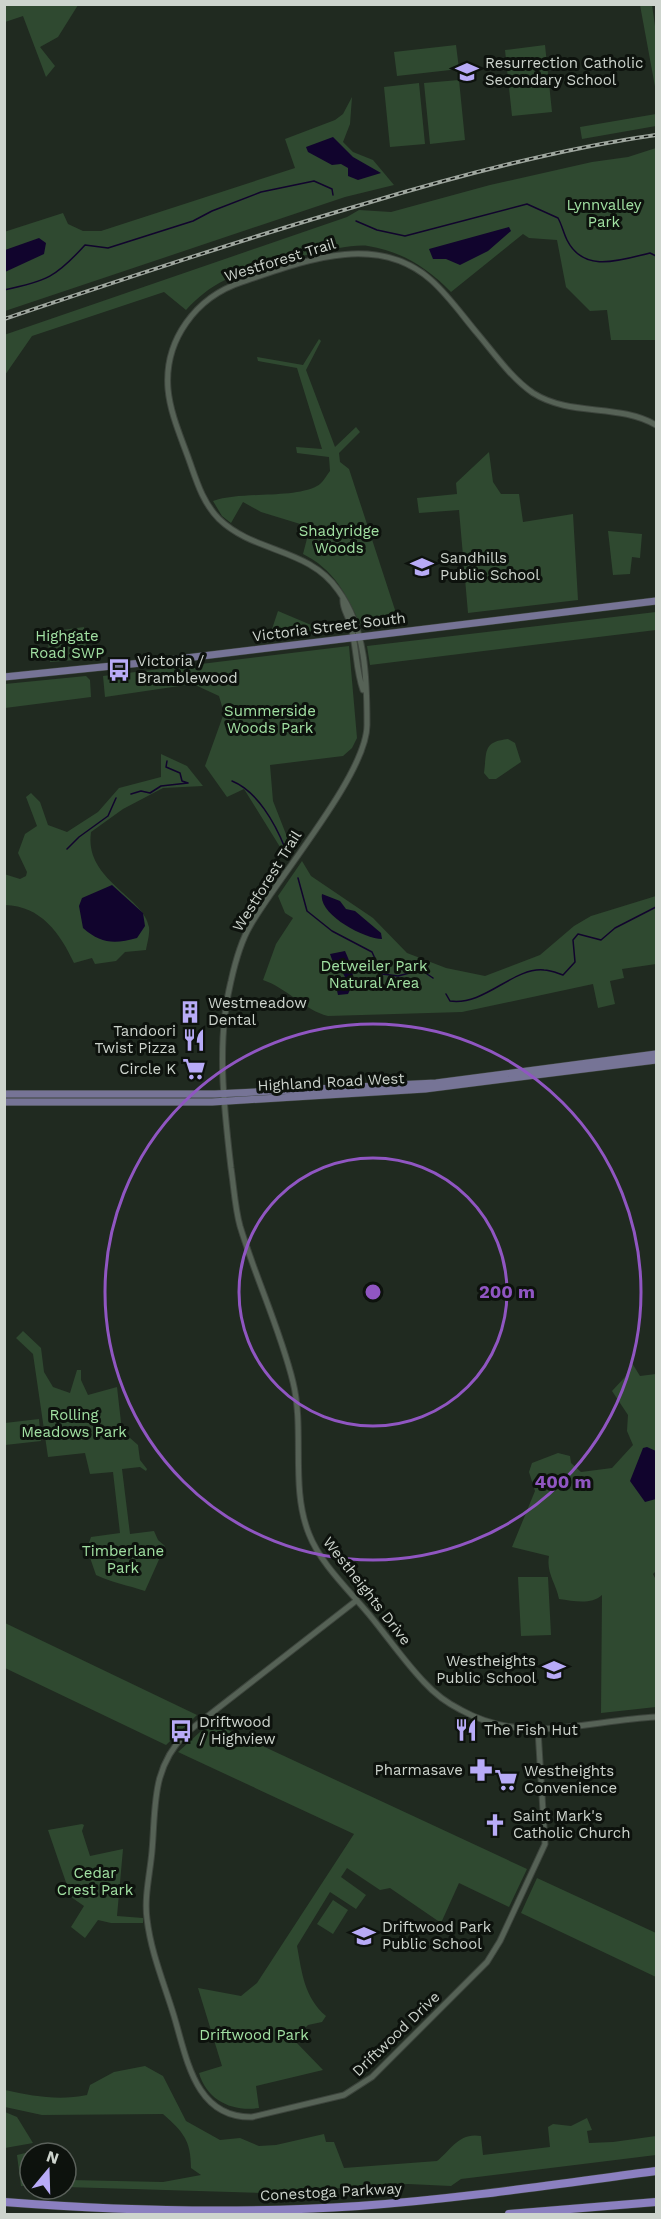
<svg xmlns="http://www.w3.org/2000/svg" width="661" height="2219" font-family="'Work Sans',sans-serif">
  <rect width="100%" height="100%" fill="#202a20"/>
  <path fill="#2f4930" d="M4 5H78L58 37 40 47 55 66 46 77 23 16 5 22Z
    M640 5H652L656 33V92Z
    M456 45 459 69 397 76 394 52Z
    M545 45 552 112 512 116 505 50Z
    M459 80 465 140 430 144 424 83Z
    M419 83 425 144 390 147 384 87Z
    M352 97 350 124 343 142 353 152 373 160 394 185 345 197 5 311 4 232 63 213 68 224 83 231H101L295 168 285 139 335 120 343 114Z
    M656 114V126L582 139 580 127Z
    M656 148V340H611L607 310 590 311 566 287 557 240 529 238 523 234 451 292C428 268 401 251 368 246 344 242 249 269 225 280 209 288 198 297 186 310L164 292 32 336 5 375 4 335 347 217 359 210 391 212 490 185 592 162 628 157Z
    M319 339 321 341 306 370 335 447 356 427 360 432 339 453 340 462 349 469 396 613 392 621 365 626 359 622C346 593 333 569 303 554L310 527 261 512 243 502 231 523 222 516 213 501C242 491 293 499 317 486 322 484 326 476 330 471L329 457 297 453 296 447 322 449 297 368 258 361 257 357 303 365Z
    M489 452 493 482 501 494H519L523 522 573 514 578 600 468 613 459 510 419 513 417 498 457 494 456 483Z
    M608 531 642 534 640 558 632 557 630 574 613 575Z
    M278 611 323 630 269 638Z
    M656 612V630L370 665 367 646Z
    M84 627 87 659 50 662 47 632Z
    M349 646 357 738 352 748 343 756 270 765 273 801 291 847 285 855 244 789 227 797 205 766 224 713 219 696 193 684 105 697 103 676Z
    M86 676 90 680 91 697 5 708V684Z
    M508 739 515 743 521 762 496 779H489L484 773C487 750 483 742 508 739Z
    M161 754 187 766 203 786 163 788 123 809 91 832C84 880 144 896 149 927 150 934 147 944 146 950L125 952 116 961 95 964 92 958 74 963C60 933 41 906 5 905L4 874 20 879 26 876 27 872 18 853 25 834 37 826 26 797 31 793 40 802 48 825 67 832 98 812 119 788 161 777Z
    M302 861 311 876 373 918 407 953 446 968 485 976 540 955 574 926 591 916 656 896V964L622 969 624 978 610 981 615 1004 598 1008 593 984 462 1012 328 1016C304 1010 287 988 263 980L276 944 293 918 285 913 278 896Z
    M23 1331 41 1348 44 1372 53 1387 70 1393 77 1370H81V1380L88 1395 117 1387 122 1431 138 1445 140 1460 147 1469 146 1471 140 1467 122 1469 130 1534 154 1531 158 1540 165 1546 145 1591C127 1585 113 1583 96 1575L87 1549 91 1537 120 1533 113 1472 90 1474 85 1453 48 1457 33 1354 16 1338Z
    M632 1363 640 1376 656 1374V1571L653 1574 656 1580V1707L601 1713 602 1595C591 1605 574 1601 559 1599 556 1583 546 1573 549 1556L512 1547 535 1491 529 1472 532 1463 558 1453 570 1456 571 1463 581 1472 612 1468 633 1445 627 1431 628 1415 612 1391 625 1377Z
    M39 1419 41 1441 5 1445V1423Z
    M518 1577H548L551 1635 521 1636Z
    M5 1623 197 1715 166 1745 5 1668Z
    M211 1722 527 1869 509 1907 459 1883 441 1923 390 1888 380 1890 347 1868 341 1877 366 1895 356 1909 330 1892 297 1946C302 1973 304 1997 326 2016L322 2022 308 2025 294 2040 323 2070 256 2086 259 2108C233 2112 207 2101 199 2073L222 2066 198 1988 241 1996 257 1983 354 1834 178 1752Z
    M82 1824 84 1825 82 1831 90 1856 123 1849 117 1916 143 1918V1923H111L98 1920 85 1938 71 1927 84 1906 71 1897 48 1830Z
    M537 1878 656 1933V1977L521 1913Z
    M333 1900 348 1910 333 1934 317 1924Z
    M145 2066 163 2076 186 2121 220 2140 240 2138 259 2146 276 2145 324 2134 326 2142H334L344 2168 437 2161C451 2150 459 2132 481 2136L483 2155 550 2147 548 2127 553 2124 571 2126 587 2118 592 2130 587 2131 589 2143 613 2142 656 2136V2155L461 2179 451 2186 408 2184 263 2193 66 2187V2165L70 2180 163 2182 201 2175 191 2168C191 2140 183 2132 163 2114L42 2115 5 2107V2090C33 2096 58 2101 87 2095L90 2085 114 2072Z
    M5 2112 17 2117 33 2143 5 2148Z
    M38 2150 60 2153H30V2186H21L17 2155Z"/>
  <path fill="#11042d" d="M333 137 353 157 381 173 358 180 348 176V168L341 164 332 165 308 152 306 147Z
    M509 227 511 231 488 251 460 265 446 259H433L429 249Z
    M39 238 46 243 44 254 5 272V250Z
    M112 885 143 913 145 926 137 938C115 944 101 944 83 928L79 906 82 898Z
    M322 894 340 901 346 909 355 911 381 933 382 939C364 939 318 914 322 894Z
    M345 951C352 967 357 978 348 994L338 995 334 978 345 977 338 964 334 965 330 954Z
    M647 1447 656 1451V1499L645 1502 630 1481 643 1448Z"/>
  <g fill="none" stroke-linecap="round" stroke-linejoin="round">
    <path stroke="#11042d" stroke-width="1.5" d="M356 221 377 230 405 236 527 204 558 218C562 225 563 232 567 240 584 274 621 260 650 253L656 256
      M4 290C47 281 56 277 85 245L108 248 193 221 212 211 261 192 314 181 332 189 333 195
      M167 761 166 767 180 773 182 781 188 783
      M232 781C257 791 275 823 285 848
      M131 794 141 791 150 793 161 786 188 783
      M67 849 79 837 108 816 116 798
      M298 878 307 911 332 931 372 952 382 974 398 976 421 970 433 978
      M446 994 450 1001C485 1006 513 967 544 970 550 970 557 973 563 975L575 962 573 940 578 934 601 940 615 928 656 907"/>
    <g stroke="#3d453d" stroke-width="7">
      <path id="minor" d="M656 425C618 403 571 417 533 393 511 378 494 353 477 333 462 315 448 295 431 280 376 231 301 262 242 282 196 297 164 340 168 389 170 412 180 435 188 457 196 479 202 502 219 519 254 553 309 548 338 590 366 628 367 679 367 725 367 774 277 878 250 926 240 943 235 963 231 981 216 1041 224 1108 231 1168 234 1188 235 1208 240 1226 256 1279 280 1329 293 1382 305 1431 290 1487 309 1534 321 1565 351 1592 372 1618 389 1639 405 1662 424 1682 434 1693 447 1703 461 1710 526 1746 588 1720 656 1717
        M343 598C342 607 346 612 349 620 357 643 355 668 363 690
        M357 1600 186 1733C151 1769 156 1805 152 1851 150 1874 144 1897 147 1919 151 1953 164 1983 174 2016 187 2059 195 2118 252 2117L344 2095 372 2077 487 1962 500 1941 545 1844 538 1730"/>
    </g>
    <g stroke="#3d453d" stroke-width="8">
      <path id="major" d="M4 677 161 661 656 601
        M4 1094H215L436 1083 656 1054
        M4 1102H212L425 1089 656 1060"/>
    </g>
    <g stroke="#3d453d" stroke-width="9">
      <path id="highway" d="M4 2202C122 2211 241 2214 359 2206 458 2199 557 2184 656 2171
        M509 2214 656 2202"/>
    </g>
    <use href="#minor" stroke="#566256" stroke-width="5"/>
    <use href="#major" stroke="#767496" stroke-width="7"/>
    <use href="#highway" stroke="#8b80c0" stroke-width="8"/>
    <g stroke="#9ea69e" stroke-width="4">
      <path id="rail" d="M4 319C124 279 243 239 364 204 460 175 558 149 656 135"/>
    </g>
    <use href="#rail" stroke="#0d120d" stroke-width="1.5" stroke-dasharray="4.5" stroke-linecap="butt"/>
  </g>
  <g fill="none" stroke="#9056c2" stroke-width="3">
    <circle cx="373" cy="1292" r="134"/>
    <circle cx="373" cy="1292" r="268"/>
  </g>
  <defs>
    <g id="school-bare" transform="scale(1.8)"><path d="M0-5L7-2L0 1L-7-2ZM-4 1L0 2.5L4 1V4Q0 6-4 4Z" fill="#b8abf7" stroke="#0d120d" stroke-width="2.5" paint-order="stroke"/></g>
    <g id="bus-bare" transform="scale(1.8)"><path d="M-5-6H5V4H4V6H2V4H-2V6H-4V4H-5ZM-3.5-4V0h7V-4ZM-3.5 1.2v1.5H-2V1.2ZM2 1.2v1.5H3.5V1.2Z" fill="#b8abf7" stroke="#0d120d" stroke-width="2.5" paint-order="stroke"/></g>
    <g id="building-bare" transform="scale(1.8)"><path d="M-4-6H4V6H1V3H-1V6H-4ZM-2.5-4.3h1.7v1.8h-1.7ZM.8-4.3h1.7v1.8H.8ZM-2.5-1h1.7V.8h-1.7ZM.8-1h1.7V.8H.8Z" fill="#b8abf7" stroke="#0d120d" stroke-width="2.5" paint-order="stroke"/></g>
    <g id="restaurant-bare" transform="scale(1.8)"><path d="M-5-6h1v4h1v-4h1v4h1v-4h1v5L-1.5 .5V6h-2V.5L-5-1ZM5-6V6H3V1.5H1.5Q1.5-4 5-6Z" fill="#b8abf7" stroke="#0d120d" stroke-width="2.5" paint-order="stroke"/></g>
    <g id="supermarket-bare" transform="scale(1.8)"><path d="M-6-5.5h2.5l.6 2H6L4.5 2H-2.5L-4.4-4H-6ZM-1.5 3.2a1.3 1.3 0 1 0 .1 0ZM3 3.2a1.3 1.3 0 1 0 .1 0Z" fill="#b8abf7" stroke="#0d120d" stroke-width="2.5" paint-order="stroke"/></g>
    <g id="pharmacy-bare" transform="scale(1.8)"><path d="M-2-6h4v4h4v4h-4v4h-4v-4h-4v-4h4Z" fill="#b8abf7" stroke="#0d120d" stroke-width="2.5" paint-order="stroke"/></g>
    <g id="church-bare" transform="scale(1.8)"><path d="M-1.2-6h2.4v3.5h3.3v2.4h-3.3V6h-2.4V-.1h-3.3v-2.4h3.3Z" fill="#b8abf7" stroke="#0d120d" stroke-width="2.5" paint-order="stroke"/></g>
  </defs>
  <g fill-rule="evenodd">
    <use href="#school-bare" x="467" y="72"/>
    <use href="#school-bare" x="422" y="567"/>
    <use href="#bus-bare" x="119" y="670"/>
    <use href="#building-bare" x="190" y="1012"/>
    <use href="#restaurant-bare" x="194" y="1040"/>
    <use href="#supermarket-bare" x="194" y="1069"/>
    <use href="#school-bare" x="554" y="1670"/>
    <use href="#restaurant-bare" x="466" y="1730"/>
    <use href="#bus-bare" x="181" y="1731"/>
    <use href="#pharmacy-bare" x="481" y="1770"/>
    <use href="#supermarket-bare" x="506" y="1780"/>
    <use href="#church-bare" x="495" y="1825"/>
    <use href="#school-bare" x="364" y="1936"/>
  </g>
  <g text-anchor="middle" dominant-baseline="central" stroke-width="6" stroke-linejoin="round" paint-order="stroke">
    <g font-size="15" fill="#cdd4cd" stroke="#0d120d" text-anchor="start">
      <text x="485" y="63">Resurrection Catholic<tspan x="485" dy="17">Secondary School</tspan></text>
      <text x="440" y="558">Sandhills<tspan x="440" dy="17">Public School</tspan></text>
      <text x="137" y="661">Victoria /<tspan x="137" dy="17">Bramblewood</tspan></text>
      <text x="208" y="1003">Westmeadow<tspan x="208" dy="17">Dental</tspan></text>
      <text x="176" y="1031" text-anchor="end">Tandoori<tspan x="176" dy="17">Twist Pizza</tspan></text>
      <text x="176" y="1069" text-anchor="end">Circle K</text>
      <text x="536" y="1661" text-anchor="end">Westheights<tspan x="536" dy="17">Public School</tspan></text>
      <text x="199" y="1722">Driftwood<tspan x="199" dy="17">/ Highview</tspan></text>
      <text x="484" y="1730">The Fish Hut</text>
      <text x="463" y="1770" text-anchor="end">Pharmasave</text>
      <text x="524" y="1771">Westheights<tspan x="524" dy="17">Convenience</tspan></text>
      <text x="513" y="1816">Saint Mark's<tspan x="513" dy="17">Catholic Church</tspan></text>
      <text x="382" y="1927">Driftwood Park<tspan x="382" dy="17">Public School</tspan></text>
    </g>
    <g font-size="15" fill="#a1e0a2" stroke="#0d120d">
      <text x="604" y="205">Lynnvalley<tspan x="604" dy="17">Park</tspan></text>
      <text x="339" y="531">Shadyridge<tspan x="339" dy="17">Woods</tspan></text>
      <text x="67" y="636">Highgate<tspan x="67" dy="17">Road SWP</tspan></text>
      <text x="270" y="711">Summerside<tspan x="270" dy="17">Woods Park</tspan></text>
      <text x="374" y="966">Detweiler Park<tspan x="374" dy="17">Natural Area</tspan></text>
      <text x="74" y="1415">Rolling<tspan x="74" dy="17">Meadows Park</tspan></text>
      <text x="123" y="1551">Timberlane<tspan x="123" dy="17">Park</tspan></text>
      <text x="95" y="1873">Cedar<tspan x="95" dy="17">Crest Park</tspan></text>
      <text x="254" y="2035">Driftwood Park</text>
    </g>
    <g font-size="15" fill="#cdd4cd" stroke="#0d120d">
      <text transform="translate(280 260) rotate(-17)">Westforest Trail</text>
      <text transform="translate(329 627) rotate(-7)">Victoria Street South</text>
      <text transform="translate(267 881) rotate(-58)">Westforest Trail</text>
      <text transform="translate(331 1082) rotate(-3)">Highland Road West</text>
      <text transform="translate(367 1591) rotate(52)">Westheights Drive</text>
      <text transform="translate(396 2034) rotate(-44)">Driftwood Drive</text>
      <text transform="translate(331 2192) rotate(-3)">Conestoga Parkway</text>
    </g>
  </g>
  <circle cx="373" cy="1292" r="9" fill="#9056c2" stroke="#0d120d" stroke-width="3"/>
  <g font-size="18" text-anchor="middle" font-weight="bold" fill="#9056c2" stroke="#0d120d" stroke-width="6" stroke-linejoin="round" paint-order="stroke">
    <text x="507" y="1298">200 m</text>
    <text x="563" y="1488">400 m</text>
  </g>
  <rect width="661" height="2219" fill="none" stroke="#cdd4cd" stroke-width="12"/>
  <g transform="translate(48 2171) rotate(19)"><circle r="28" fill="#0d120d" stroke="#5a605a" stroke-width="1.5"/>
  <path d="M0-4.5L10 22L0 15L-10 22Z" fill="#b8abf7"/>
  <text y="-9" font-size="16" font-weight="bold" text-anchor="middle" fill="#cdd4cd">N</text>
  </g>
</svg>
